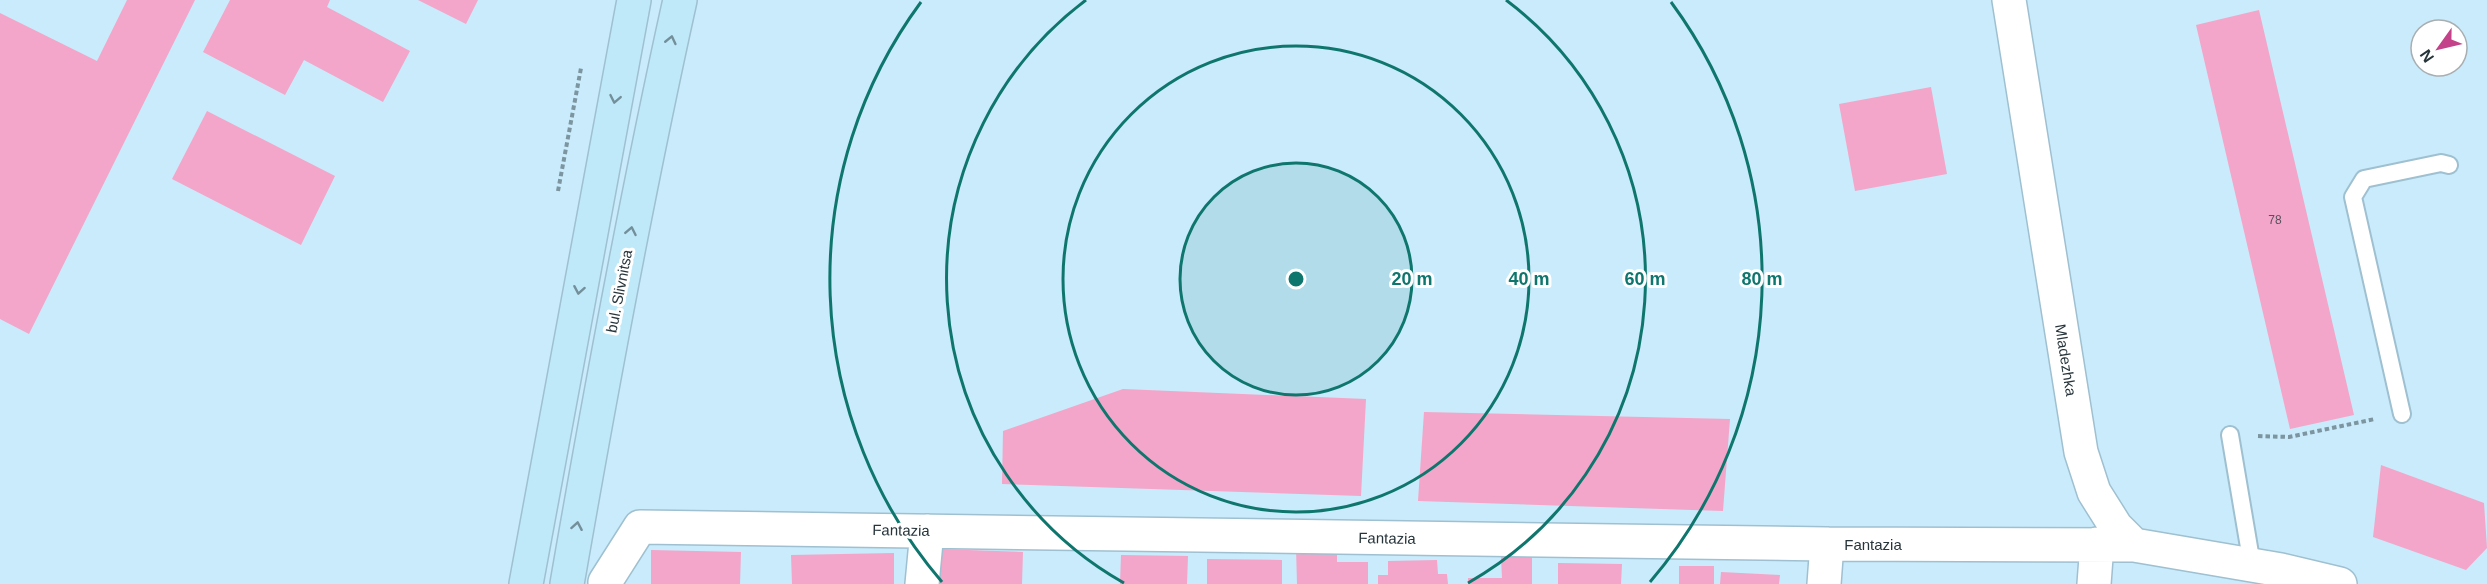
<svg xmlns="http://www.w3.org/2000/svg" width="2487" height="584" font-family="Arial,sans-serif">
  <rect width="100%" height="100%" fill="#c9ebfb"/>
  <path fill="#f3a6c9" d="M127 0H195L29 334 0 319V13L97 61Z
    M230 0H330L327 7 410 51 383 102 304 60 285 95 203 52Z
    M418 0H478L466 24Z
    M2259 10 2354 415 2290 429 2196 25Z
    M1931 87 1947 174 1855 191 1839 104Z
    M207 111 335 176 301 245 172 179Z
    M1123 389 1366 399 1361 496 1002 484 1003 431Z
    M1424 412 1730 419 1723 511 1418 501Z
    M2381 465 2484 503 2487 548 2466 570 2373 537Z
    M1337 546V562H1368V584H1297L1296 547Z
    M939 549 1023 552 1022 584H938Z
    M651 550 741 552 740 584H651Z
    M894 553V584H792L791 555Z
    M1121 555 1188 556 1187 584H1120Z
    M1501 557H1532V584H1468V578H1502Z
    M1207 559 1282 560V584H1207Z
    M1437 560 1438 574H1447L1448 584H1378V575H1388V561Z
    M1558 563 1622 564 1621 584H1558Z
    M1679 566H1714V584H1679Z
    M1721 572 1780 575 1779 584H1720Z"/>
  <g fill="none" stroke-linecap="round" stroke-linejoin="round">
    <g stroke="#9fc0d0" stroke-width="20">
      <path id="lane" d="M2402 414 2353 197 2364 179 2441 163 2449 165
        M2230 435 2252 565"/>
    </g>
    <g stroke="#9fc0d0" stroke-width="36">
      <path id="street" d="M2009 0 2081 452 2094 492 2116 527 2134 545 2281 570 2283 584
        M2281 570 2340 584
        M605 582 640 527 1827 544 2134 545
        M922 584 927 531
        M1824 584 1827 544
        M2094 584 2097 544"/>
    </g>
    <g stroke="#9fc0d0" stroke-width="36">
      <path id="secondary" d="M526 584 634 0
        M567 584C601 388 637 194 680 0"/>
    </g>
    <path stroke="#7c95a0" stroke-width="4" stroke-dasharray="4.5 3" stroke-linecap="butt" d="M558 191 581 68
      M2258 436 2289 437 2375 419"/>
    <use href="#lane" stroke="#fff" stroke-width="16"/>
    <use href="#street" stroke="#fff" stroke-width="33"/>
    <use href="#secondary" stroke="#bfe9f9" stroke-width="33"/>
  </g>
  <defs><path id="oneway-chevron" d="M-2-3.5L2.5 0L-2 3.5" fill="none" stroke-width="1.6" stroke-linecap="round" stroke-linejoin="round" transform="scale(1.5)"/></defs>
  <g stroke="#738f9a">
    <use href="#oneway-chevron" transform="translate(671 40) rotate(-77)"/>
    <use href="#oneway-chevron" transform="translate(615 99) rotate(101)"/>
    <use href="#oneway-chevron" transform="translate(631 231) rotate(-79)"/>
    <use href="#oneway-chevron" transform="translate(579 290) rotate(100)"/>
    <use href="#oneway-chevron" transform="translate(577 526) rotate(-80)"/>
  </g>
  <circle cx="1296" cy="279" r="116" fill="#0f766e" fill-opacity=".12"/>
  <g fill="none" stroke="#0f766e" stroke-width="3">
    <circle cx="1296" cy="279" r="116"/>
    <circle cx="1296" cy="279" r="233"/>
    <path d="M1124 583A349 349 0 0 1 1086 0M1506 0A349 349 0 0 1 1468 583"/>
    <path d="M942 582A466 466 0 0 1 921 2M1671 2A466 466 0 0 1 1650 582"/>
  </g>
  <g text-anchor="middle" dominant-baseline="central" stroke-width="6" stroke-linejoin="round" paint-order="stroke">
    <g font-size="12" fill="#5a515e">
      <text x="2275" y="220">78</text>
    </g>
    <g font-size="15" fill="#27353b" stroke="#fff">
      <text transform="translate(619 291) rotate(-79)">bul. Slivnitsa</text>
      <text transform="translate(2066 360) rotate(81)">Mladezhka</text>
      <text transform="translate(901 530) rotate(1)">Fantazia</text>
      <text transform="translate(1387 538) rotate(1)">Fantazia</text>
      <text x="1873" y="544">Fantazia</text>
    </g>
  </g>
  <circle cx="1296" cy="279" r="9" fill="#0f766e" stroke="#fff" stroke-width="3"/>
  <g font-size="18" text-anchor="middle" font-weight="bold" fill="#0f766e" stroke="#fff" stroke-width="6" stroke-linejoin="round" paint-order="stroke">
    <text x="1412" y="285">20 m</text>
    <text x="1529" y="285">40 m</text>
    <text x="1645" y="285">60 m</text>
    <text x="1762" y="285">80 m</text>
  </g>
  <g transform="translate(2439 48) rotate(236)"><circle r="28" fill="#ffffff" stroke="#a9aeb1" stroke-width="1.5"/>
  <path d="M0-4.5L10 22L0 15L-10 22Z" fill="#c44289"/>
  <text y="-9" font-size="16" font-weight="bold" text-anchor="middle" fill="#27353b">N</text>
  </g>
</svg>
